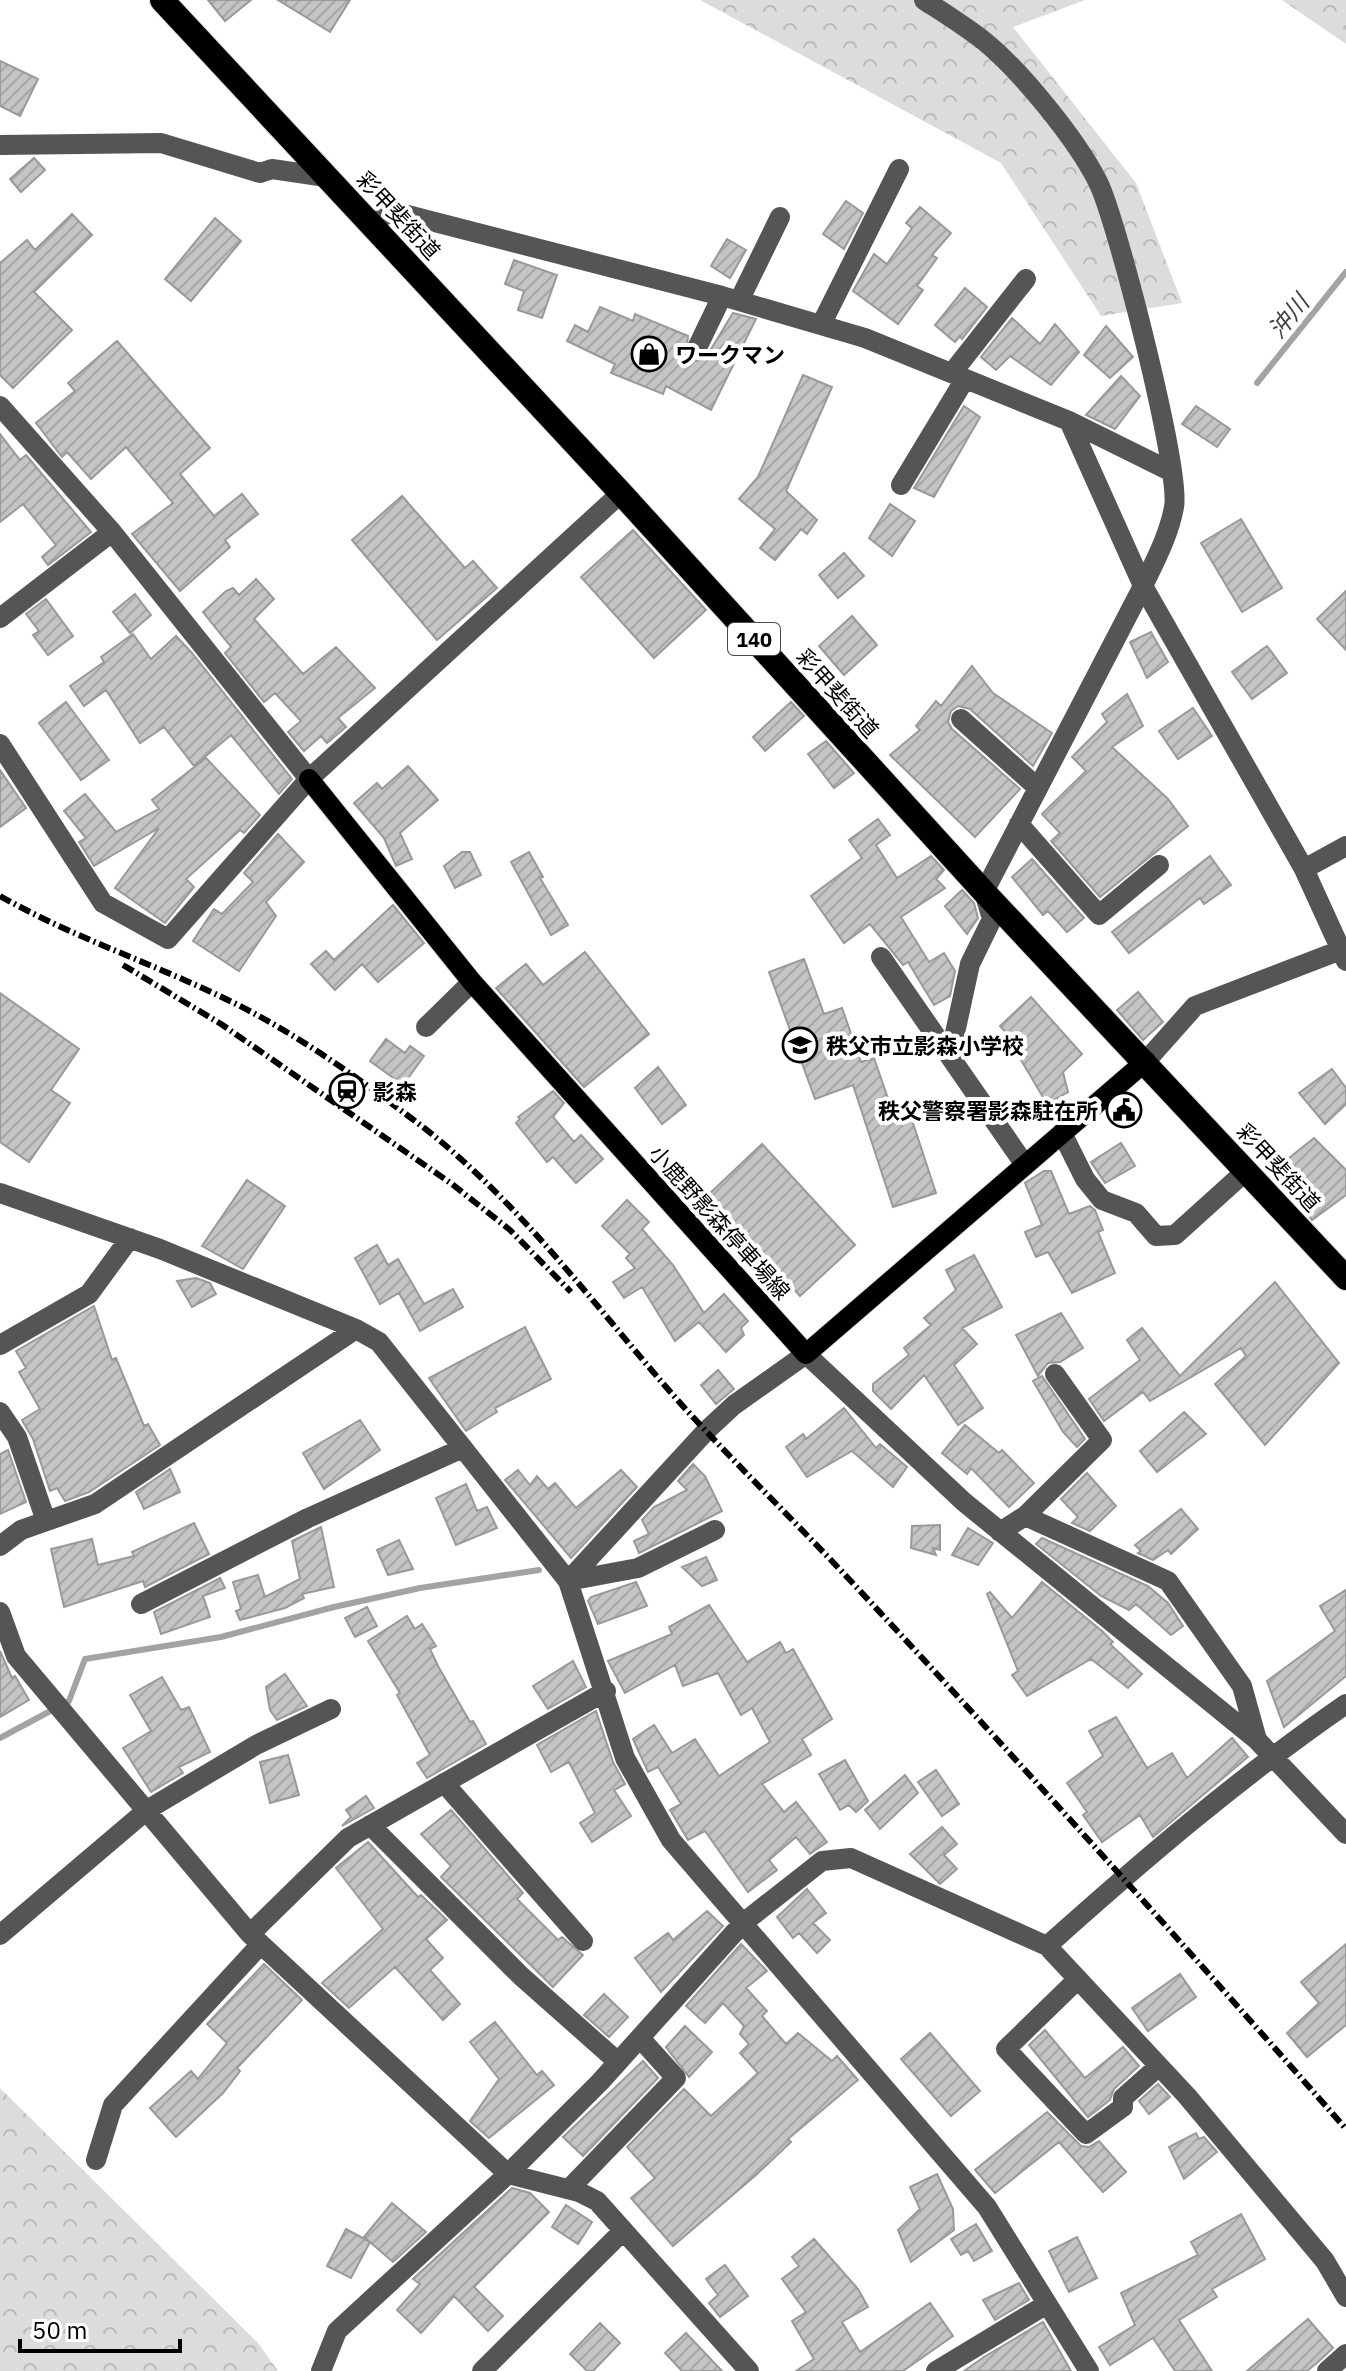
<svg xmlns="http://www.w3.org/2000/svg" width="1346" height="2371" font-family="'IBM Plex Sans','Noto Sans JP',sans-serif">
  <defs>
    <pattern id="forest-crowns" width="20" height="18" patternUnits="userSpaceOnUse" patternTransform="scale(2)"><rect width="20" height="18" fill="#dcdcdc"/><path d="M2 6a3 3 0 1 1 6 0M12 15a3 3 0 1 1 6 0" fill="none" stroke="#bbb"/></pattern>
    <pattern id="building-hatch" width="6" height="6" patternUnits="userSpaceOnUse" patternTransform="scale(2)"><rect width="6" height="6" fill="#c4c4c4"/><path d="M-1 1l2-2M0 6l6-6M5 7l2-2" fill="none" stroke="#a7a7a7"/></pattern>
  </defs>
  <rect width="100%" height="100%" fill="#fff"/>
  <path fill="url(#forest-crowns)" d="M700 0H1085L1013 27 1136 183 1182 303 1101 316 1001 163Z
    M1282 0H1346V44Z
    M0 2088 258 2343 278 2371H0Z"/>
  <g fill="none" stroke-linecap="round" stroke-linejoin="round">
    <path stroke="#a3a3a3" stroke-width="6" d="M1257 383 1346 272
      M0 1738 69 1701 85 1659 221 1637 334 1607 420 1588 539 1570"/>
  </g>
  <path fill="url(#building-hatch)" stroke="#999" stroke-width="2" d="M208 0H251L225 21Z
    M278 0H350L330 32Z
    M0 61 38 79 20 116 0 106Z
    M34 158 45 170 21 192 10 179Z
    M846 201 863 213 844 249 823 234Z
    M920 207 951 233 932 255 937 258 917 286 923 290 898 324 853 291 874 254 887 264 912 228 906 223Z
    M72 214 92 235 34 292 72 330 13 388 0 375V263L27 240 35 250Z
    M215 218 241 241 191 301 165 279Z
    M727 239 746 250 730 278 711 266Z
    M514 260 557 275 542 318 518 310 524 291 505 284Z
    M965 288 987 307 962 339 960 336 955 342 935 325Z
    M600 307 633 321 635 314 688 336 686 355 697 361 708 354 733 313 756 319 711 410 666 386 663 394 611 373 615 364 567 341 575 325 588 332Z
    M1012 318 1040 344 1055 324 1079 352 1051 385 1010 356 996 370 981 357Z
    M1106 326 1133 357 1110 378 1084 355Z
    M117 341 210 448 180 474 214 516 242 494 258 514 225 540 230 547 180 591 132 534 173 503 126 447 91 479 67 452 62 457 36 423 75 391 68 383Z
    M803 375 832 387 786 491 817 520 807 534 801 529 775 560 760 548 775 529 739 499 758 477Z
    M1121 376 1140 396 1115 429 1086 415Z
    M964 406 980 417 934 497 914 488Z
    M1196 406 1230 429 1217 447 1182 424Z
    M0 434 20 460 26 455 91 532 48 565 42 557 56 545 23 504 0 522Z
    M402 496 465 568 473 561 497 588 437 640 352 540Z
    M890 504 915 521 892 556 869 538Z
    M1241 519 1282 588 1242 612 1201 543Z
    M633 530 706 610 654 658 581 577Z
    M844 553 864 576 838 598 819 575Z
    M256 579 274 599 254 619 303 674 336 647 375 688 338 718 346 727 327 743 321 736 304 751 288 732 301 721 275 693 264 702 225 653 231 647 203 612 226 591 233 588 239 595Z
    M1346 591V650L1317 619Z
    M135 594 151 615 130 633 113 612Z
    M46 599 73 636 48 655 33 635 39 631 26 614Z
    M852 616 877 645 844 675 819 646Z
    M1151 632 1168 662 1147 678 1130 642Z
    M133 634 151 659 176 636 192 653 292 779 279 794 231 735 194 766 164 727 140 743 106 690 84 706 70 686 104 662 101 657Z
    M1267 646 1287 673 1252 699 1232 672Z
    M972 666 993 693 1052 733 1033 766 970 709 958 706 951 711 948 722 952 729 1020 789 975 837 890 755 920 730 916 726 936 701 941 706Z
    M1127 694 1143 726 1112 747 1168 799 1188 826 1100 897 1051 841 1060 833 1042 814 1086 771 1072 757 1107 722 1102 714Z
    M66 702 109 760 81 780 39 723Z
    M791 702 804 716 765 751 753 737Z
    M1193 708 1212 736 1178 759 1159 731Z
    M826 741 854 773 834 788 808 754Z
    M206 758 260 815 244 833 240 830 186 879 194 887 165 923 115 888 159 828 94 866 79 842 86 838 64 811 85 794 116 832 159 809 152 800Z
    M408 766 438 800 400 833 412 859 396 866 384 838 354 803 377 783 382 789Z
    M0 770 26 808 0 827Z
    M878 819 890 835 876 845 897 878 931 856 944 870 936 879 945 888 901 917 929 962 944 953 955 971 950 996 934 1005 908 962 903 965 870 924 844 943 811 896 862 858 849 840Z
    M278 834 304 862 266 902 276 916 239 971 193 941 214 909 222 914 253 882 244 873Z
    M462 852H470L481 875 455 888 444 866Z
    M529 852 543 877 540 878 568 925 551 935 511 862Z
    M1210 856 1231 885 1204 904 1200 898 1129 953 1112 932Z
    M1032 859 1084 918 1067 932 1048 911 1043 915 1012 877Z
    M962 890 974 903 978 918 967 934 945 906Z
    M393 905 424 943 378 982 362 964 335 990 311 964 326 951 334 960Z
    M585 952 649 1034 584 1087 496 988 526 964 543 985Z
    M804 959 824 1014 842 1008 861 1062 874 1058 893 1113 908 1108 936 1193 893 1207 853 1085 815 1099 769 972Z
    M1138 992 1163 1022 1143 1040 1117 1010Z
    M0 993 79 1049 51 1090 70 1103 29 1162 0 1142Z
    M1031 997 1082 1054 1063 1072 1068 1092 1047 1104 1021 1060 1027 1056 1000 1026Z
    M386 1039 405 1053 410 1046 424 1056 403 1085 370 1061Z
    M658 1067 686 1105 662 1124 635 1088Z
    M1332 1069 1346 1088V1104L1325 1124 1299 1093Z
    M553 1091 564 1103 553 1117 574 1142 581 1135 603 1159 576 1183 553 1157 547 1162 516 1123 520 1119 518 1117Z
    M1314 1138 1346 1170V1195L1312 1220 1274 1170Z
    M1121 1143 1135 1166 1105 1183 1091 1162Z
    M762 1144 855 1245 800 1296 708 1195Z
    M1044 1171H1051L1069 1214 1090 1206 1095 1210 1103 1230 1098 1232 1115 1273 1072 1293 1048 1252 1036 1257 1025 1232 1042 1225 1025 1183Z
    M247 1180 285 1206 243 1269 202 1246Z
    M627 1200 649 1222 642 1229 673 1265 704 1313 724 1294 748 1321 741 1328 744 1335 726 1352 699 1322 675 1341 642 1287 624 1298 613 1282 635 1268 626 1258 630 1254 602 1226Z
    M377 1245 388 1265 398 1259 424 1304 453 1289 463 1307 420 1331 399 1293 380 1304 355 1258Z
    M974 1255 1002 1307 962 1328 977 1344 954 1365 983 1408 958 1425 924 1375 891 1409 873 1391V1384L909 1355 904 1348 931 1325 924 1318 956 1290 946 1270Z
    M196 1278 210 1283 216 1294 192 1307 177 1281Z
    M1275 1282 1339 1363 1265 1445 1215 1384 1246 1356 1241 1348 1150 1401 1143 1392 1104 1421 1089 1399 1140 1360 1127 1340 1142 1328 1180 1376Z
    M94 1306 112 1360 116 1358 144 1426 148 1424 160 1445 89 1492 65 1501 57 1488 50 1491 33 1439 22 1420 40 1409 19 1372 26 1368 16 1351Z
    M1061 1313 1083 1348 1060 1362 1048 1363 1038 1376 1016 1335Z
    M525 1327 551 1379 495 1408 497 1412 466 1431 429 1378Z
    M718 1370 734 1389 716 1404 701 1385Z
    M1042 1376 1085 1439 1077 1447 1063 1432 1033 1381Z
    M844 1408 876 1448 880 1444 907 1467 893 1487 852 1451 807 1477 786 1447 803 1434 806 1439Z
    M1184 1412 1206 1434 1157 1472 1140 1451Z
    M360 1420 380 1450 324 1489 303 1453Z
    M965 1425 999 1453 1002 1450 1034 1483 1009 1507 971 1468 967 1474 942 1453Z
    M8 1450 26 1502 0 1514V1454Z
    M693 1464 705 1476 722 1511 639 1553 634 1541 649 1534 642 1520 654 1507 687 1490 678 1481Z
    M170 1469 180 1492 144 1509 136 1492Z
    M518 1470 530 1485 537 1476 548 1489 555 1483 576 1508 621 1470 637 1487 571 1558 505 1480Z
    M1087 1473 1116 1506 1090 1531 1072 1523 1078 1517 1061 1499Z
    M466 1484 477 1511 487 1507 497 1528 456 1545 436 1498Z
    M1181 1509 1198 1529 1171 1554 1168 1550 1153 1560 1138 1553 1141 1551 1135 1545Z
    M194 1523 209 1554 145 1587 143 1581 64 1607 51 1549 92 1539 98 1565 134 1556 132 1552Z
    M940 1525V1550L933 1548 936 1555 911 1548 912 1526Z
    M321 1527 334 1587 302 1594 304 1598 285 1608 240 1620 236 1611 241 1609 233 1582 258 1575 265 1597 300 1579 292 1541Z
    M968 1528 993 1543 978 1565 952 1555Z
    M1042 1538 1148 1586 1168 1603 1183 1626 1171 1635 1136 1604 1129 1610 1101 1596 1036 1544Z
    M399 1540 413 1569 388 1575 377 1550Z
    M706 1557 717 1580 702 1586 682 1567Z
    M220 1578 225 1588 203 1596 210 1617 161 1634 154 1612Z
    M636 1582 647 1606 598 1624 588 1601 591 1597Z
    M1042 1582 1102 1631 1113 1642 1110 1644 1142 1674 1128 1688 1091 1659 1027 1696 1012 1675 1018 1671 987 1594 990 1592 1012 1618Z
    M1346 1590V1676L1284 1727 1267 1681 1335 1631 1320 1606Z
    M709 1605 747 1662 780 1642 786 1653 793 1649 832 1719 802 1739 811 1755 762 1784 784 1812 796 1802 827 1842 810 1854 796 1837 769 1860 777 1870 748 1892 705 1831 688 1840 670 1810 681 1804 658 1767 648 1772 633 1739 654 1725 672 1753 695 1739 719 1776 770 1742 752 1708 741 1715 718 1673 683 1686 675 1665 625 1693 608 1661 672 1634 669 1627Z
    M367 1607 377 1626 355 1637 345 1618Z
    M407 1616 415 1629 422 1624 436 1646 430 1649 438 1666 470 1722 473 1721 486 1744 427 1778 417 1763 430 1755 397 1695 400 1693 368 1641Z
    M0 1651 12 1678 15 1676 29 1700 0 1717Z
    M573 1661 586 1687 548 1709 533 1686Z
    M285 1674 307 1706 277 1720 270 1710 266 1687Z
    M162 1677 181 1710 189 1707 210 1752 179 1767 183 1773 151 1792 123 1748 151 1731 130 1695Z
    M596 1711 613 1762 625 1784 614 1790 631 1816 592 1842 580 1823 595 1813 569 1762 551 1772 537 1745Z
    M1116 1717 1147 1768 1172 1753 1187 1778 1232 1738 1248 1757 1153 1837 1140 1815 1102 1842 1083 1815 1087 1812 1067 1783 1103 1756 1089 1731Z
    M288 1755 299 1795 270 1803 260 1762Z
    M845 1760 868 1801 856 1812 849 1805 840 1810 819 1774Z
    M936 1770 959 1804 942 1816 918 1782Z
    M905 1775 918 1793 880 1829 865 1810Z
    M366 1796 374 1808 342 1826 351 1817 346 1810Z
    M451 1810 523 1893 517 1899 558 1940 562 1937 583 1955 553 1987 441 1877 451 1866 421 1834Z
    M942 1827 957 1844 944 1855 957 1869 940 1884 910 1854Z
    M368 1842 418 1897 421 1895 447 1920 426 1939 443 1958 430 1970 460 2004 443 2020 395 1967 349 2008 322 1983 383 1929 336 1868Z
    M807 1889 826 1913 813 1923 830 1940 817 1953 799 1933 793 1938 777 1917Z
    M707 1911 723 1926 661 1992 635 1958 668 1933 673 1940Z
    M741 1944 767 1971 746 1988 767 2011 762 2016 786 2044 798 2033 832 2061 837 2056 858 2080 788 2139 791 2142 756 2175 673 2246 631 2198 655 2178 627 2147 684 2089 711 2116 758 2073 740 2053 749 2044 740 2034 744 2026 723 2003 705 2023 686 2006Z
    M1346 1944V2025L1307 2057 1287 2033 1319 2003 1301 1982Z
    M264 1964 302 2000 237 2068 240 2071 223 2093 176 2137 150 2108 191 2071 198 2079 227 2043 207 2024Z
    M1180 1974 1196 1997 1148 2031 1132 2008Z
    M604 1994 628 2017 609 2037 584 2015Z
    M495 2022 537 2075 542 2071 554 2085 489 2138 470 2121 499 2079 470 2042Z
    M685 2026 712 2052 689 2077 666 2047Z
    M1045 2030 1085 2078 1123 2047 1139 2066 1114 2089 1110 2100 1088 2117 1029 2045Z
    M930 2033 980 2091 951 2116 901 2059Z
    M643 2061 658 2078 583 2156 563 2137Z
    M1158 2084 1170 2097 1149 2114 1139 2101Z
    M1047 2112 1081 2146 1089 2147 1099 2141 1126 2172 1103 2192 1059 2142 995 2193 975 2170Z
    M1196 2133 1199 2139 1204 2137 1217 2152 1184 2179 1169 2147Z
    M937 2174 953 2209 954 2230 911 2262 898 2230 920 2209 910 2187Z
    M512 2188 530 2193 549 2212 474 2287 503 2316 488 2331 454 2296 421 2333 397 2310 420 2284 413 2279Z
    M392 2203 426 2232 393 2262 364 2237Z
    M566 2205 592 2222 578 2244 552 2227Z
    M1241 2214 1265 2259 1212 2289 1217 2297 1179 2320 1212 2371H1175L1153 2338 1110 2365 1099 2347 1135 2325 1121 2293 1198 2255 1191 2242Z
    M976 2224 992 2251 974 2261 968 2251 961 2255 951 2239Z
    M346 2229 370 2242 351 2278 327 2266Z
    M1077 2237 1097 2278 1069 2292 1049 2251Z
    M814 2239 858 2289 868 2307 842 2322 860 2352 930 2303 953 2336 903 2371H796L814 2359 792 2321 806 2312 782 2279 799 2266 792 2257Z
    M725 2265 748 2296 720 2317 709 2303 718 2295 706 2279Z
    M1019 2283 1029 2300 995 2320 983 2300Z
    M1308 2319 1333 2348 1318 2362 1307 2371H1247Z
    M1043 2322 1071 2371H964L984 2357Z
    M600 2323 620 2343 593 2371H587L570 2354Z
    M686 2333 722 2371H682L665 2353Z"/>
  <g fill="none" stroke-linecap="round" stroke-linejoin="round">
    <g stroke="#dbdbdb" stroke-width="22">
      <path id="major" d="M309 779 472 982 806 1354 1146 1061"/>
    </g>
    <g stroke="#dbdbdb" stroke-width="26">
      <path id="highway" d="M162 0 621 493 984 892 1346 1278"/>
    </g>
    <path stroke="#555" stroke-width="20" d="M924 0C944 13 965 26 984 41 1021 71 1077 140 1098 182 1117 220 1181 471 1174 507 1169 535 1155 561 1143 586L984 892 992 919 970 964 950 1056
      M0 145 161 143 260 173 272 169 326 177
      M372 223 392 211 722 296 865 338 1069 421 1172 472
      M739 301 780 217
      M821 325 899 169
      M697 348 722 296
      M952 373 1026 279
      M0 406 112 532 309 779
      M1069 421 1143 586 1304 869 1346 961
      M901 485 965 379
      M0 618 112 532
      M961 719 1038 788
      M0 744 103 903 168 939 309 779 621 493
      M1019 824 1099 915 1159 865
      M1304 869 1346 846
      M881 957 1025 1165
      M426 1027 472 982
      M1146 1061 1195 1006 1346 948
      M1062 1133 1085 1179 1102 1200 1136 1213 1156 1236 1175 1235 1247 1170
      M0 1193 160 1249 356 1329 379 1342 568 1581 625 1758 671 1840 987 2207 1089 2371
      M0 1345 89 1294 130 1238
      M0 1412 17 1437 46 1521
      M1025 1516 1102 1440 1055 1374
      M1000 1532 1025 1516 1168 1581 1242 1686 1257 1740
      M0 1546 21 1530 95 1504 356 1329
      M568 1581 707 1430 734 1405 806 1354 964 1502 1257 1740 1346 1834
      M568 1581 638 1568 715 1530
      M141 1604 308 1518 463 1448
      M0 1612 16 1656 250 1934 508 2174 579 2192 597 2201 749 2371
      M444 1783 583 1941
      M370 1825 521 1976 618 2062
      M250 1934 348 1838 606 1691
      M0 1935 147 1810 256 1745 331 1709
      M1047 1946C1143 1860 1240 1777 1346 1704
      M1078 1979 1006 2049 1086 2134 1123 2107V2098L1159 2066
      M96 2160 113 2105 261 1944
      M569 2189 676 2078 640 2038
      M321 2371 337 2331 508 2174 600 2082 743 1923 822 1861 851 1858 1047 1946 1187 2096 1325 2261 1346 2297
      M482 2371 623 2231
      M936 2371 1047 2304
      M1327 2371 1346 2354"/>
    <use href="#major" stroke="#000" stroke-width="20"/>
    <use href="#highway" stroke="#000" stroke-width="24"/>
    <path stroke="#000" stroke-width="6" stroke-dasharray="12 4 2 4" stroke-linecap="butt" d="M0 896C76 939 158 965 236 1004 296 1034 354 1075 407 1115 515 1194 593 1305 681 1404 739 1468 802 1528 861 1592 1025 1768 1187 1948 1346 2129
      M123 965 221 1024 452 1184 510 1230 571 1292"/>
  </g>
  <defs>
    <g id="shop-ring" transform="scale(1.8)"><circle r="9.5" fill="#fff" stroke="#000" stroke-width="1.5"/><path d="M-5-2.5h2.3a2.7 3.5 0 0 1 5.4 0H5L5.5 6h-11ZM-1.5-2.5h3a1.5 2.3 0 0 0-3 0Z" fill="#000"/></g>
    <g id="school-ring" transform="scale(1.8)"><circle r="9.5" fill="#fff" stroke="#000" stroke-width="1.5"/><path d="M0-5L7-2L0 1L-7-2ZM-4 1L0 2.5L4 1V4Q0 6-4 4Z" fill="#000"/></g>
    <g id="station-ring" transform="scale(1.8)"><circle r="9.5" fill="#fff" stroke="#000" stroke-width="1.5"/><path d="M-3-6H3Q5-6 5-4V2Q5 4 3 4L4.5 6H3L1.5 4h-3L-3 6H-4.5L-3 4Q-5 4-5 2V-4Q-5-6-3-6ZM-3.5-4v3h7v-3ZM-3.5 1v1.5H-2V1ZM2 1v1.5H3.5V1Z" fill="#000"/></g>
    <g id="civic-ring" transform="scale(1.8)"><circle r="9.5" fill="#fff" stroke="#000" stroke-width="1.5"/><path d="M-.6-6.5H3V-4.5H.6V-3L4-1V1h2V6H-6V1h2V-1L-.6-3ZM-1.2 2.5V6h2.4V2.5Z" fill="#000"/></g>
  </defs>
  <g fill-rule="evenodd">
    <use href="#shop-ring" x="649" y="354"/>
    <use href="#school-ring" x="800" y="1045"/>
    <use href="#station-ring" x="347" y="1091"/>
    <use href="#civic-ring" x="1124" y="1110"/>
  </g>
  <g text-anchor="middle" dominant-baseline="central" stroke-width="8" stroke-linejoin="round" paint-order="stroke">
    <rect fill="#fff" stroke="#4c4c4c" stroke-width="2" x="728" y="623" width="52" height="32" rx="6"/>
    <g font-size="20" font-weight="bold" fill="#000">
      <text x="754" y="639">140</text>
    </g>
    <g font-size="22" fill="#000" stroke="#fff">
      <text transform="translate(399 215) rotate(47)">彩甲斐街道</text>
      <text transform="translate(838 693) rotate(48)">彩甲斐街道</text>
      <text transform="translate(1279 1167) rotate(47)">彩甲斐街道</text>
      <text transform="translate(720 1222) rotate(48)">小鹿野影森停車場線</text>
    </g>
    <g font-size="22" font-weight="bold" fill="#000" stroke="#fff" text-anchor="start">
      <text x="675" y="354">ワークマン</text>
      <text x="826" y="1045">秩父市立影森小学校</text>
      <text x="373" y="1091">影森</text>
      <text x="1098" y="1110" text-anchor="end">秩父警察署影森駐在所</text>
    </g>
    <g font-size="24" font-style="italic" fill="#444" stroke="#fff">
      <text transform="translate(1288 316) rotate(-51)">沖川</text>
    </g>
  </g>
  <path d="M20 2339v12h160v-12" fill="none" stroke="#000000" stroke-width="4"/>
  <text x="32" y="2339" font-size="24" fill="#000000" stroke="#ffffff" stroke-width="6" paint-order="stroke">50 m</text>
</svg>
